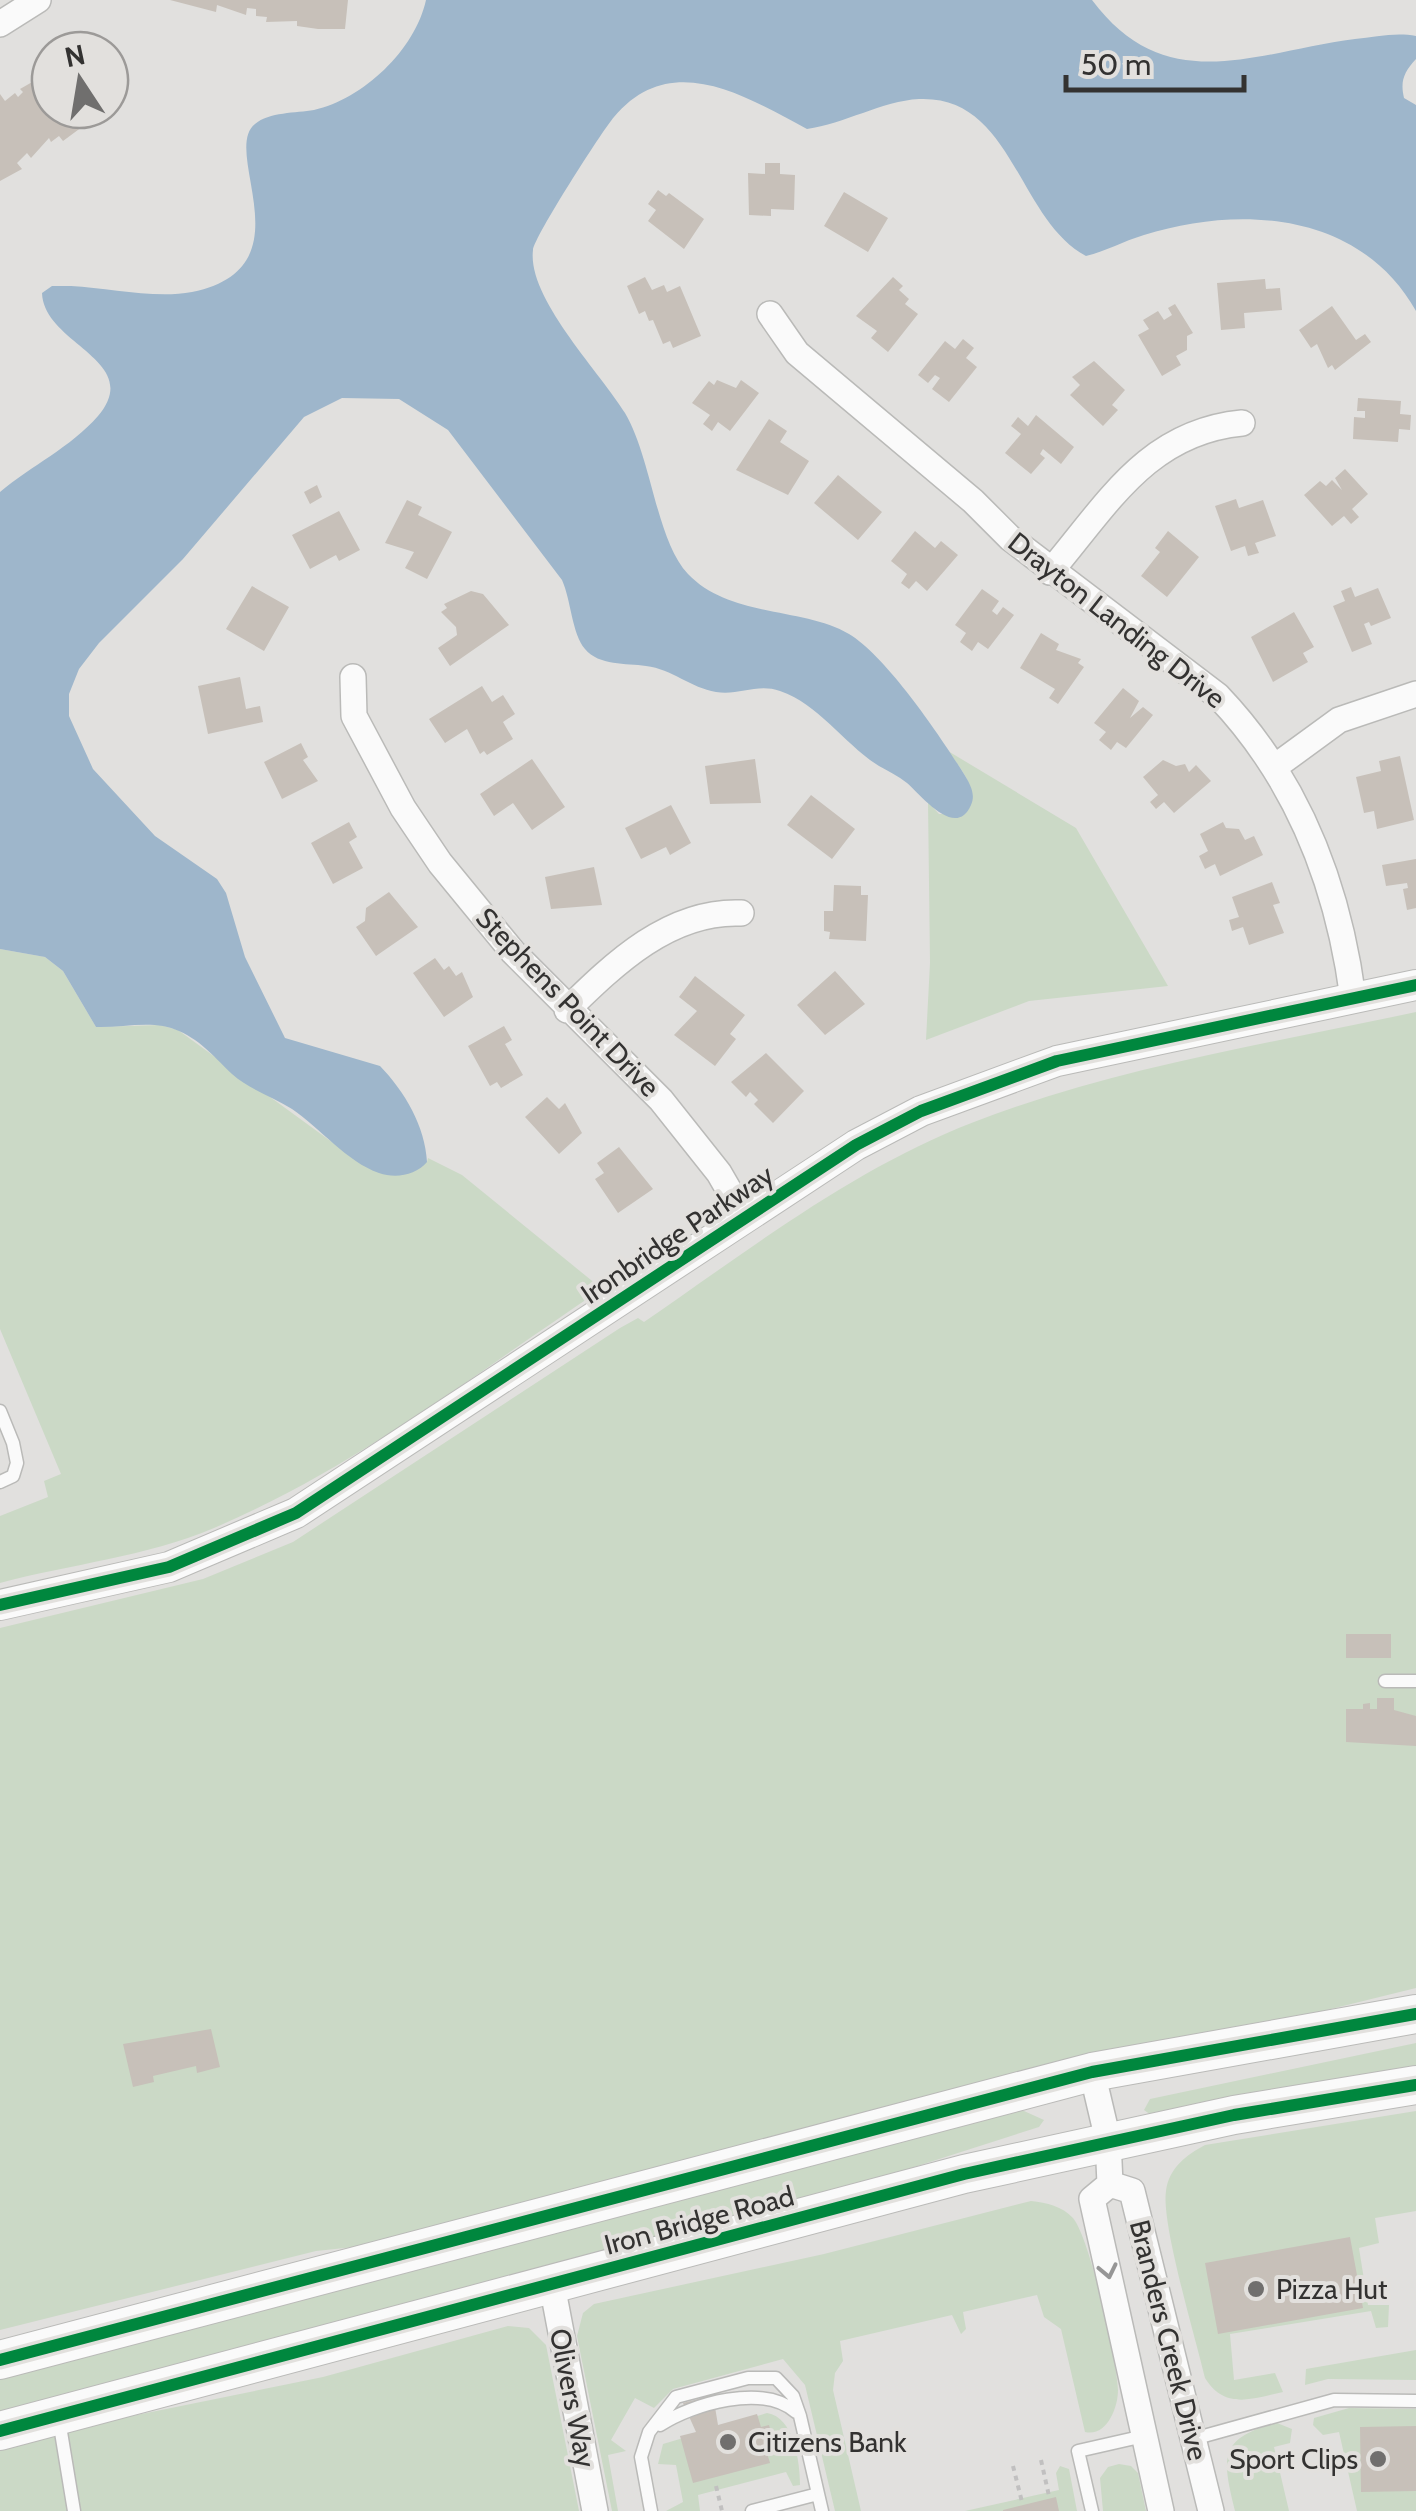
<svg xmlns="http://www.w3.org/2000/svg" width="1416" height="2511" font-family="Cabin,sans-serif">
  <rect width="100%" height="100%" fill="#e1e0de"/>
  <path fill="#cbd9c6" d="M948 751 1076 828 1168 986 1029 1001 926 1040 930 963 928 802 939 814H965C981 790 962 771 948 751Z
    M0 949 45 957 63 971 96 1027 160 1025 178 1030 362 1164 427 1162 428 1158 462 1175 602 1289C476 1373 353 1469 214 1528 145 1557 71 1564 0 1583V1516L48 1497 44 1481 61 1474 0 1329Z
    M1416 1012V1988L373 2245 316 2251 0 2330V1628L203 1579 293 1542 620 1328 638 1318 644 1322C749 1250 854 1168 974 1122 1116 1067 1268 1044 1416 1012Z
    M1416 2043V2068L1151 2115 1144 2110 1150 2099Z
    M996 2111H1024L1044 2120 1039 2127 830 2194 0 2415V2375Z
    M1416 2111V2211L1375 2218 1379 2243 1359 2248 1368 2305H1389L1388 2327 1376 2328 1371 2311 1230 2334 1234 2380 1275 2373 1283 2392C1252 2399 1225 2410 1205 2378 1196 2339 1161 2224 1166 2191 1169 2168 1186 2155 1205 2145Z
    M1031 2201C1047 2203 1062 2206 1073 2218 1090 2238 1117 2361 1118 2390 1118 2409 1106 2437 1085 2432L1061 2329 1044 2317 1037 2295 963 2312 966 2329 961 2334 952 2315 840 2341 843 2361 835 2373 833 2390 861 2511H835L805 2385 783 2359 673 2389 654 2408 635 2398 611 2440 626 2451 608 2455 618 2511H612L577 2336 583 2313 594 2304 824 2254Z
    M508 2326 529 2328 546 2345 579 2511H0V2450L112 2420 323 2377Z
    M1416 2350V2380L1328 2379 1305 2385 1306 2369Z
    M1349 2408 1416 2409V2511H1357L1339 2432 1323 2435 1313 2425 1314 2418Z
    M767 2413C794 2417 800 2462 800 2485L793 2486 786 2472 698 2495 700 2511H666L683 2502 676 2465 658 2464 663 2444Z
    M1277 2423 1292 2429 1290 2443 1274 2447 1289 2511H1235C1222 2458 1218 2438 1277 2423Z
    M1119 2464 1131 2466 1138 2473 1146 2511H1103L1100 2478 1108 2467Z
    M1060 2466 1069 2469 1077 2511H965L1059 2490 1056 2473Z"/>
  <path fill="#9eb6cb" d="M426 0H1092C1166 99 1255 52 1355 39 1375 37 1396 32 1416 36V59C1404 72 1400 81 1404 98L1416 105V311C1361 213 1242 204 1144 235 1124 241 1106 251 1086 256 1017 219 1013 95 919 99 882 101 844 124 807 129 745 96 671 49 614 117 602 131 534 237 533 250 527 298 600 372 625 413 652 459 656 540 688 574 730 618 804 607 849 634 886 656 941 737 964 774 970 784 976 794 971 805 956 840 921 795 907 783 898 776 888 771 879 766 844 744 820 705 780 691 757 683 738 696 716 692 691 688 672 669 646 666 626 663 599 666 585 649 572 634 571 600 562 580L448 430 399 399 342 398 304 417 183 559 99 643 79 669 69 694V716L93 769 155 836 217 879 226 893 245 957 285 1038 380 1066C405 1092 425 1126 427 1162 416 1175 396 1179 379 1173 347 1162 320 1128 292 1109 273 1097 250 1090 232 1074 215 1058 203 1042 179 1031 154 1019 123 1028 96 1027L63 971 45 957 0 949V492C31 466 71 447 98 416 145 360 44 345 42 293L52 286H71C109 288 155 299 192 292 310 268 220 152 255 124 269 112 296 113 314 110 363 99 415 50 426 0Z"/>
  <path fill="#c7c0b9" d="M170 0H348L345 29H318L297 26V21L266 22 267 17 256 16V9L247 8 246 15 217 5 216 12Z
    M50 62V110H105L63 141 59 136 51 142 49 138 31 158 27 153 17 163 22 169 0 181V94L5 101 15 93 18 97 23 92 20 89 48 73 43 67Z
    M110 72 124 90 110 101Z
    M765 163H780V174L795 175 794 210 771 209V216L749 215 748 173 765 174Z
    M658 190 666 196 669 193 704 219 684 249 648 221 656 210 648 204Z
    M844 192 888 218 868 252 824 226Z
    M645 277 652 290 664 285 667 292 680 286 701 336 673 348 670 341 663 344 653 320 649 321 645 311 639 314 627 286Z
    M893 277 903 286 899 290 909 299 905 304 918 314 888 352 871 338 877 331 856 316Z
    M1265 279 1266 289 1280 288 1282 310 1244 313 1245 328 1221 330 1217 283Z
    M1175 304 1193 333 1187 336V350L1176 356 1181 365 1162 376 1138 335 1149 329 1143 320 1158 311 1164 320 1172 315 1168 308Z
    M1332 306 1356 340 1365 334 1371 342 1335 370 1332 365 1328 368 1317 344 1311 348 1299 330Z
    M963 339 974 348 966 358 977 367 949 402 932 389 940 378 935 375 928 383 918 375 945 341 955 349Z
    M1094 361 1125 390 1112 405 1118 410 1103 426 1070 395 1080 385 1072 377Z
    M717 380 736 388 741 380 759 393 730 431 718 422 712 431 703 424 710 415 692 403 709 381 714 385Z
    M1358 398 1401 401 1400 414 1411 415 1410 430 1399 429 1398 442 1353 439 1354 417 1365 418V411H1357Z
    M1036 415 1074 447 1061 464 1043 449 1040 454 1045 458 1031 474 1005 453 1021 434 1011 426 1018 417 1028 426Z
    M769 419 787 431 780 442 809 461 788 495 736 470Z
    M1345 469 1368 494 1352 509 1359 517 1351 524 1344 516 1332 526 1304 495 1320 481 1326 486 1332 480 1342 490 1335 478Z
    M838 475 882 512 858 540 814 503Z
    M317 485 322 497 310 504 304 492Z
    M1236 499 1239 508 1263 500 1276 536 1255 543 1259 553 1248 556 1245 546 1231 551 1215 506Z
    M407 500 422 507 418 515 452 532 427 579 405 568 414 552 385 543Z
    M339 511 360 550 339 561 336 555 310 569 292 535Z
    M915 531 935 548 941 541 958 555 927 591 916 581 909 589 901 583 907 574 891 561Z
    M1168 531 1199 557 1167 597 1141 576 1160 552 1155 548Z
    M252 586 289 607 264 651 226 629Z
    M1351 587 1355 597 1378 588 1391 618 1371 626 1369 622 1364 624 1372 644 1352 652 1333 606 1345 601 1341 591Z
    M982 589 999 601 992 611 997 615 1003 607 1014 615 988 649 978 642 972 651 960 642 966 633 955 625Z
    M471 591 483 594 509 625 450 666 438 648 457 635 456 627 441 612 447 608 444 604Z
    M1294 612 1314 647 1303 653 1308 662 1273 682 1251 637Z
    M1041 633 1059 644 1056 650 1081 659 1078 663 1084 667 1058 704 1049 698 1055 689 1020 668Z
    M240 677 246 709 260 706 263 722 208 734 198 686Z
    M482 686 492 702 503 695 515 714 503 722 513 739 487 755 484 751 480 754 467 729 445 743 429 719Z
    M1123 688 1139 701 1130 718 1143 707 1153 715 1126 748 1117 742 1111 750 1099 740 1106 732 1094 723Z
    M301 743 308 757 303 760 318 781 282 799 264 762Z
    M1400 756 1414 820 1377 829 1374 811 1364 813 1356 777 1381 771 1379 761Z
    M532 759 565 807 532 830 513 803 494 816 480 794Z
    M755 759 761 803 710 804 705 766Z
    M1163 760 1176 766 1185 764 1189 772 1196 765 1211 781 1174 813 1164 802 1156 809 1150 802 1158 795 1143 777Z
    M811 795 855 829 832 859 787 825Z
    M671 805 691 843 670 855 666 847 641 859 625 828Z
    M349 822 357 837 349 842 363 868 333 884 311 843Z
    M1223 822 1226 828 1239 829 1245 840 1254 836 1263 855 1220 876 1215 864 1205 869 1199 856 1208 851 1200 834Z
    M1416 859V908L1407 910 1403 889 1408 888 1407 883 1386 886 1382 865Z
    M594 867 602 905 551 909 545 877Z
    M1272 882 1280 903 1273 905 1284 933 1249 945 1243 927 1232 931 1229 920 1239 917 1232 897Z
    M834 885 861 886V895H868L866 941 829 939 830 932 824 931V911H833Z
    M389 892 418 927 376 956 356 927 365 921 366 908Z
    M435 958 444 970 449 966 456 976 462 972 473 997 444 1017 413 973Z
    M835 971 865 1004 825 1035 797 1005Z
    M695 976 745 1015 730 1034 736 1039 715 1066 674 1035 697 1011 679 997Z
    M504 1026 512 1040 505 1044 523 1075 501 1088 497 1082 490 1086 468 1046Z
    M766 1053 804 1091 773 1123 754 1104 758 1100 750 1092 746 1097 731 1082Z
    M547 1097 559 1109 565 1103 582 1133 559 1154 525 1117Z
    M619 1147 653 1189 618 1213 595 1179 604 1173 597 1163Z
    M1346 1634H1391V1658H1346Z
    M1377 1698H1394V1710L1416 1716V1746L1346 1742V1709H1363V1704L1370 1703V1709H1377Z
    M211 2029 220 2067 197 2073 196 2066 153 2076 154 2082 133 2087 123 2044Z
    M1350 2237 1363 2308 1218 2334 1205 2263Z
    M713 2395 718 2425 757 2414 761 2427 769 2425 775 2447 766 2450 770 2463 693 2483 680 2436 696 2432 683 2403Z
    M1416 2426V2491L1361 2492 1360 2427Z
    M1056 2497 1059 2511H1003V2510Z"/>
  <g fill="none" stroke-linecap="round" stroke-linejoin="round">
    <g stroke="#babab8" stroke-width="15">
      <path id="service" d="M0 1411 13 1443 17 1463 13 1476 0 1482
        M1385 1681H1416
        M59 2420 74 2511
        M660 2425C692 2404 763 2383 796 2412
        M1193 2439 1334 2400 1416 2401
        M651 2511 641 2457 649 2432 676 2397 748 2378H776L793 2396 800 2416 822 2511
        M752 2511 818 2494
        M1092 2511 1078 2451 1144 2436"/>
    </g>
    <g stroke="#babab8" stroke-width="28">
      <path id="minor" d="M0 24 38 0
        M770 314 797 353 973 501 1010 538 1218 696C1298 780 1338 884 1353 998
        M1050 572C1107 505 1147 432 1242 423
        M353 677 354 716 403 808 440 863 513 952 661 1100 719 1173 745 1218
        M1276 766 1339 720 1416 694
        M567 1010C615 963 670 910 741 913
        M1092 2072 1108 2140 1110 2184
        M1110 2184 1132 2191 1211 2511
        M1110 2184 1092 2199 1161 2511
        M552 2285 595 2511"/>
    </g>
    <g stroke="#babab8" stroke-width="32">
      <path id="tertiary" d="M0 1605 169 1567 296 1513 856 1145 921 1111 1057 1061 1416 985"/>
    </g>
    <g stroke="#babab8" stroke-width="40">
      <path id="primary" d="M0 2360 1092 2072 1416 2014
        M0 2431 964 2174 1234 2115 1416 2085"/>
    </g>
    <path stroke="#c1c0c0" stroke-width="4" stroke-dasharray="5 5" stroke-linecap="butt" d="M1041 2460 1049 2496
      M1013 2466 1022 2502
      M716 2486 722 2511"/>
    <use href="#service" stroke="#fafafa" stroke-width="12"/>
    <use href="#minor" stroke="#fafafa" stroke-width="25"/>
    <use href="#tertiary" stroke="#fafafa" stroke-width="30"/>
    <use href="#primary" stroke="#fafafa" stroke-width="38"/>
    <g stroke="#e2e0dd" stroke-width="19">
      <path id="cycleway" d="M0 1605 169 1567 296 1513 856 1145 921 1111 1057 1061 1416 985
        M0 2360 1092 2072 1416 2014
        M0 2431 964 2174 1234 2115 1416 2085"/>
    </g>
    <use href="#cycleway" stroke="#00873e" stroke-width="12"/>
  </g>
  <defs><path id="oneway-chevron" d="M-2-3.5L2.5 0L-2 3.5" fill="none" stroke-width="1.6" stroke-linecap="round" stroke-linejoin="round" transform="scale(2.5)"/></defs>
  <use stroke="#969696" href="#oneway-chevron" transform="translate(1108 2271) rotate(78)"/>
  <g fill="#706f6e" stroke="#e2e0dd" stroke-width="4">
    <circle cx="1256" cy="2289" r="10"/>
    <circle cx="728" cy="2442" r="10"/>
    <circle cx="1378" cy="2459" r="10"/>
  </g>
  <g text-anchor="middle" dominant-baseline="central" stroke-width="8" stroke-linejoin="round" paint-order="stroke">
    <g font-size="28" fill="#333231" stroke="#e2e0dd">
      <text transform="translate(1117 620) rotate(38)">Drayton Landing Drive</text>
      <text transform="translate(568 1002) rotate(46)">Stephens Point Drive</text>
      <text transform="translate(677 1234) rotate(-34)">Ironbridge Parkway</text>
      <text transform="translate(699 2220) rotate(-15)">Iron Bridge Road</text>
      <text transform="translate(1169 2340) rotate(76)">Branders Creek Drive</text>
      <text transform="translate(573 2398) rotate(79)">Olivers Way</text>
    </g>
    <g font-size="28" fill="#333231" stroke="#e2e0dd" text-anchor="start">
      <text x="1276" y="2289">Pizza Hut</text>
      <text x="748" y="2442">Citizens Bank</text>
      <text x="1358" y="2459" text-anchor="end">Sport Clips</text>
    </g>
  </g>
  <g transform="translate(80 80) rotate(348)"><circle r="48" fill="#e2e0dd" stroke="#9c9a98" stroke-width="2.5"/>
  <path d="M0-8L18 38L0 25L-18 38Z" fill="#706f6e"/>
  <text y="-15" font-size="28" font-weight="bold" text-anchor="middle" fill="#333231">N</text>
  </g>
  <path d="M1066 75v15h178v-15" fill="none" stroke="#333231" stroke-width="5"/>
  <text x="1081" y="75" font-size="30" fill="#333231" stroke="#e2e0dd" stroke-width="8" paint-order="stroke">50 m</text>
</svg>
